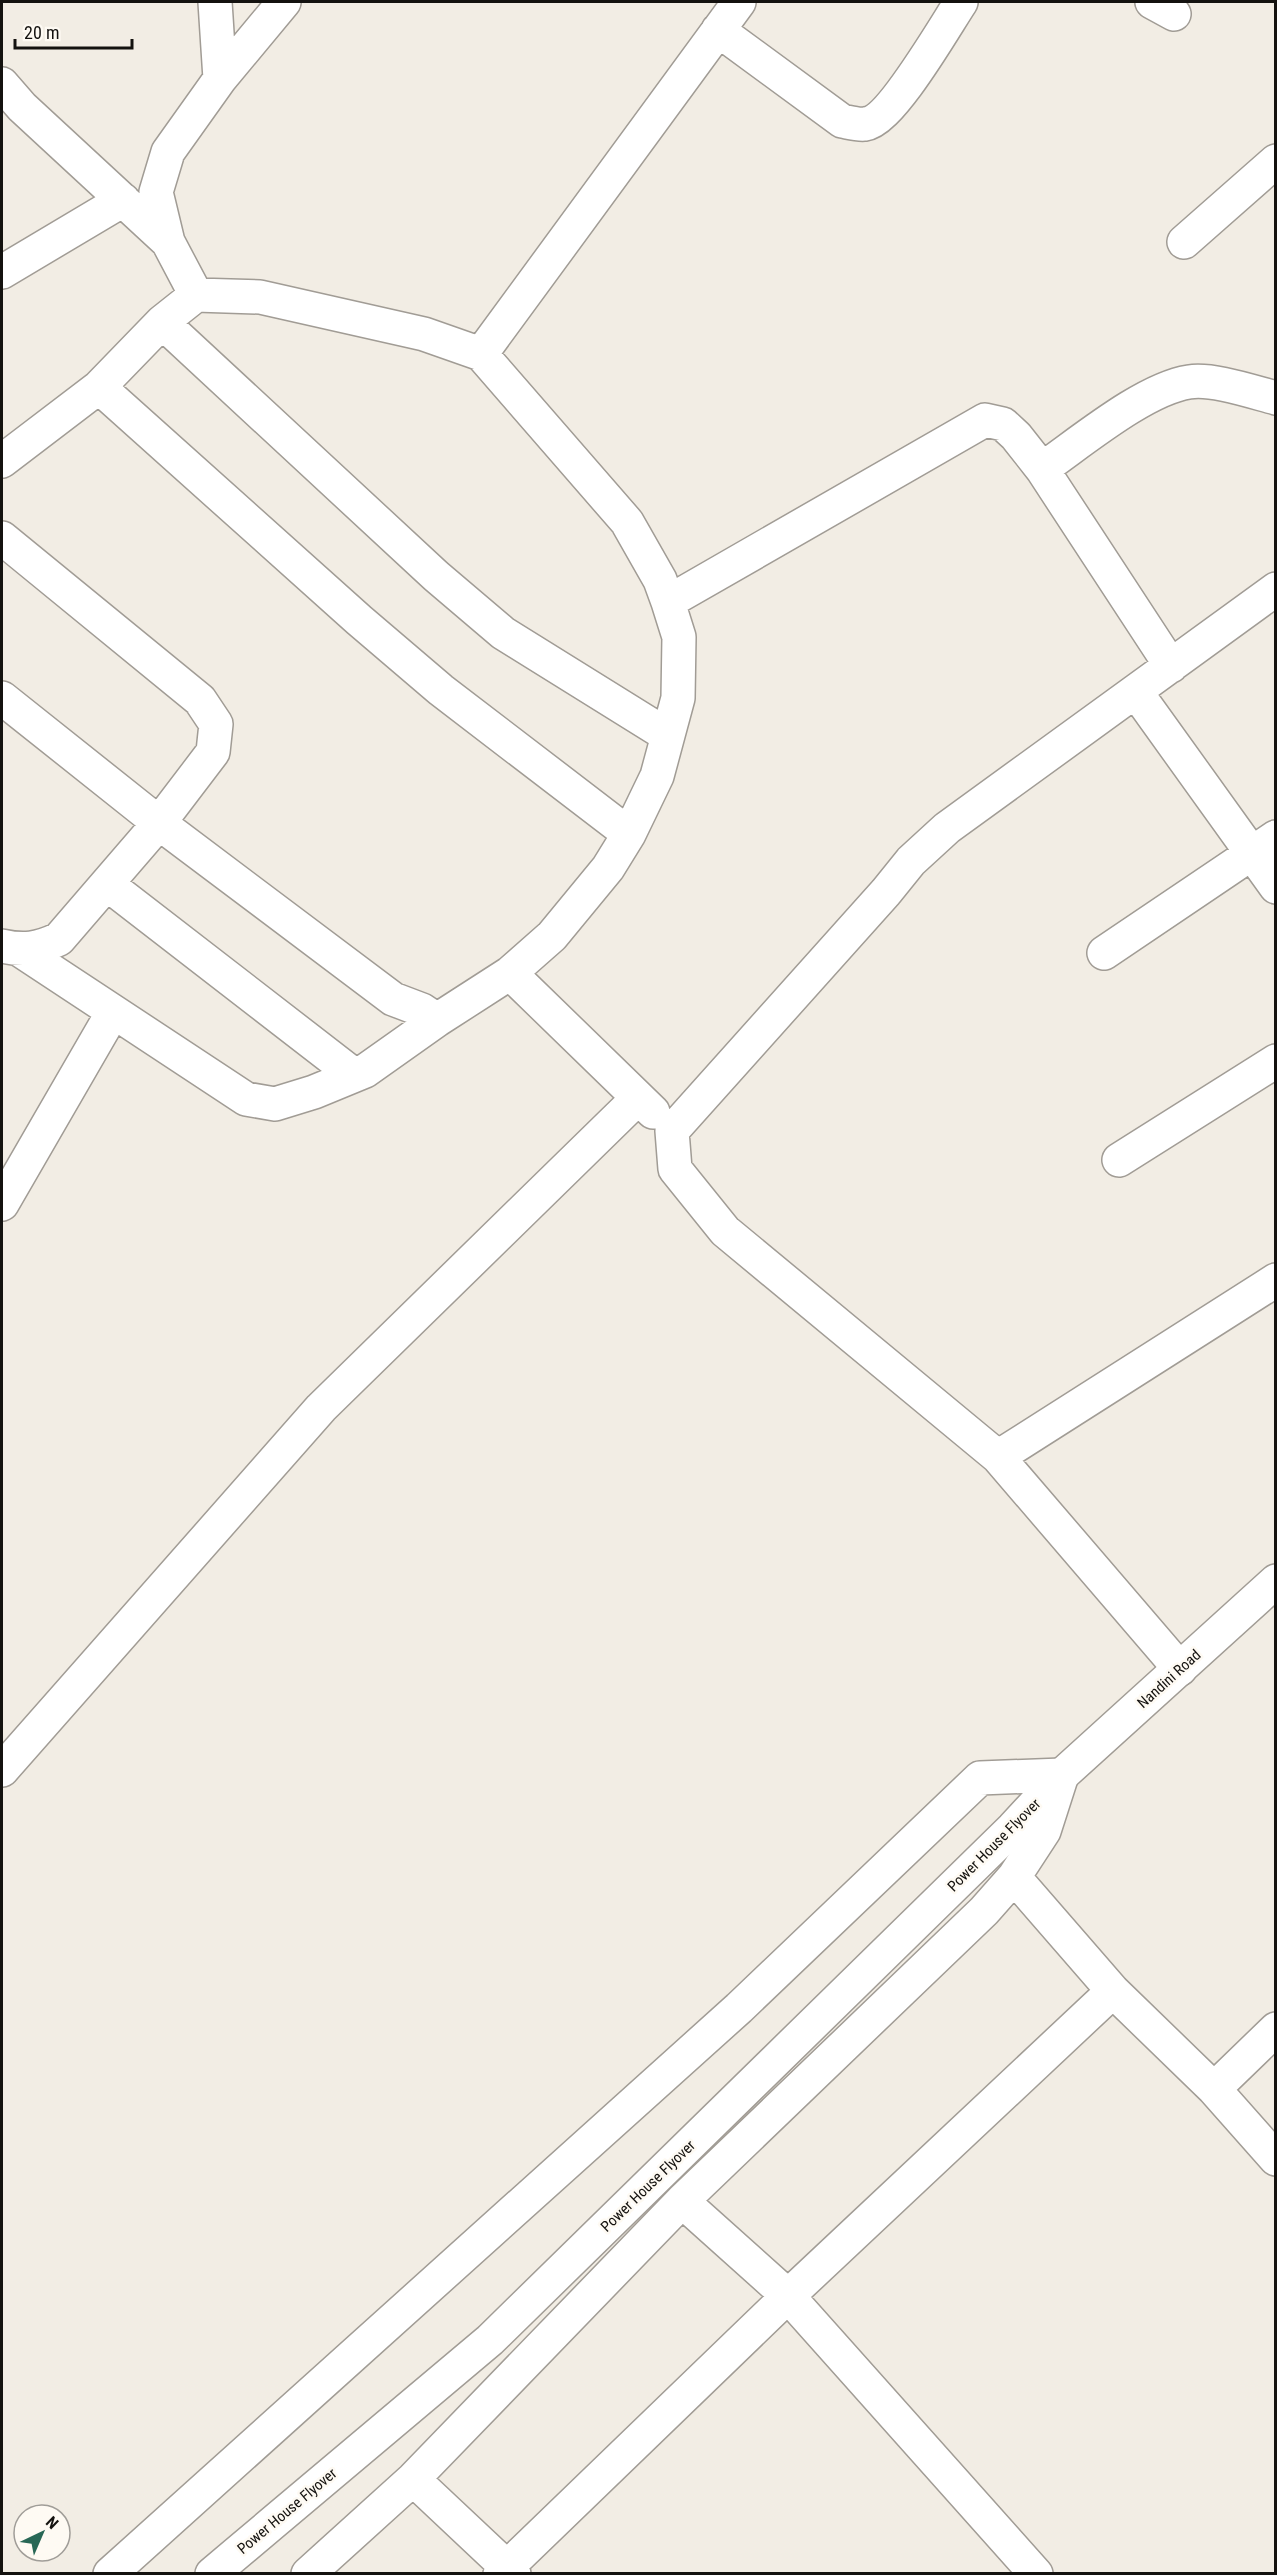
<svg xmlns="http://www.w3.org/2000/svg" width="1277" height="2575" font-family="'Roboto Condensed',sans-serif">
  <rect width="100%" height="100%" fill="#f2ede4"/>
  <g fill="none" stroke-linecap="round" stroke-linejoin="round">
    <g stroke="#a19c95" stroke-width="36">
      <path id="minor" d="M1152 2 1174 14
        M718 30 842 121C848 122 858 125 865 124 891 121 945 26 961 2
        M220 79 284 2
        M2 84 22 107 168 242
        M1184 242 1276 161
        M2 272 123 200
        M196 295 168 242 156 192 168 152 220 79 215 2
        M162 322 436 576 503 633 667 735
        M481 354 739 2
        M99 387 359 620 441 690 629 834
        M2 461 99 387 162 322 196 295 260 297 424 334 481 354 627 522 660 580 668 602 679 637 678 698 657 776 629 834 608 868 552 936 510 973 437 1020 422 1010 393 999 159 823 2 698
        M1042 469 1171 666
        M2 538 200 700 216 724 213 752 159 823 59 939C38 949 24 951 2 946
        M668 602 985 420 1003 424 1016 436 1042 469C1081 442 1144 389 1189 382 1212 378 1253 392 1276 398
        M1136 692 1276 887
        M107 884 354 1075
        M20 950 246 1099 275 1104 314 1092 365 1071 437 1020
        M1104 953 1276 837
        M510 973 653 1112
        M1119 1160 1276 1061
        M2 1204 113 1012
        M998 1457 1276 1280
        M1180 1669 998 1457 725 1231 675 1169 672 1131 886 892 911 861 947 828 1276 589
        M2 1770 321 1408 638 1098
        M1014 1877 1113 1991 1214 2089 1276 2159
        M1214 2089 1276 2029
        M682 2201 788 2296 1036 2574
        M413 2479 514 2574
        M110 2574 739 2008 980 1778 1062 1775 1044 1831 1014 1877 984 1911 682 2201 413 2479 308 2574
        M500 2574 788 2296 1113 1991"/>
    </g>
    <g stroke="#a19c95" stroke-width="36">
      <path id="primary" d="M212 2574 490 2340 1013 1828 1062 1775 1276 1581"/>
    </g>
    <use href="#minor" stroke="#fff" stroke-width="33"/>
    <use href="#primary" stroke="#fff" stroke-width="33"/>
  </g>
  <g text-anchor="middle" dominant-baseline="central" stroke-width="5" stroke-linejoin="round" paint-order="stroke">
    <g font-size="15" fill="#14120f" stroke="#fefaf3">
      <text transform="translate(1169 1679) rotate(-42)">Nandini Road</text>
      <text transform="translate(994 1845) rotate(-45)">Power House Flyover</text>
      <text transform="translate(648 2186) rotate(-44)">Power House Flyover</text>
      <text transform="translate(287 2511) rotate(-40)">Power House Flyover</text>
    </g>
  </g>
  <rect width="1277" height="2575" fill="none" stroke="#14120f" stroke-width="6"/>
  <g transform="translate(42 2533) rotate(44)"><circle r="28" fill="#fefaf3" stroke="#a09d98" stroke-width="1.5"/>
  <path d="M0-4.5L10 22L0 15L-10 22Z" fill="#286755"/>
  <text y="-9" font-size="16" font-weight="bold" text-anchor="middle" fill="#14120f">N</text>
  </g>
  <path d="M15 39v9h117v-9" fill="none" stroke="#14120f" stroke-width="3"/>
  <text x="24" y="39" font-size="18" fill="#14120f" stroke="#fefaf3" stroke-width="4.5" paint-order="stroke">20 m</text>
</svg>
